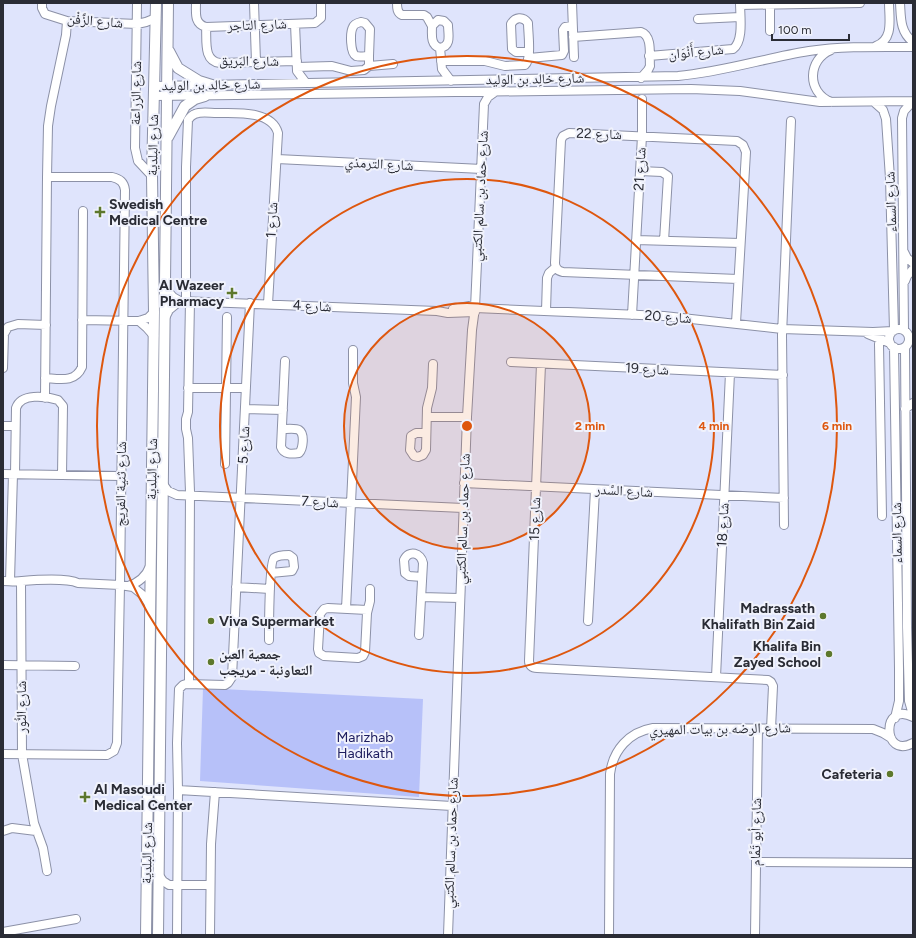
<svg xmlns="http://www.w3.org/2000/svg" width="916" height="938" font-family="Figtree,'Noto Naskh Arabic',sans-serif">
  <rect width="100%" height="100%" fill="#dfe4fc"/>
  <path fill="#b7c1f9" d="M203 688 423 699 419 797 200 781Z"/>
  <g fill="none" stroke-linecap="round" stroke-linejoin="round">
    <g stroke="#8c91a7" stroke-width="10">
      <path id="minor" d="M42 3V8L45 14 67 21 137 24 146 22 156 18
        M137 3 135 148 138 161 152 176
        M196 3C196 13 194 24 206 27L315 23 321 18V3
        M254 3 256 62
        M397 3C397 8 397 13 402 15H424L427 17 432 26
        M572 3 574 57
        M900 3C901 18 900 32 913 42
        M740 5 860 3
        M770 5V31
        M698 19 740 17
        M438 20 444 21 448 25C448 34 452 46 440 48 430 45 432 34 432 26Z
        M361 22 365 23 370 29 369 56C365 56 360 57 356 56 350 53 350 32 353 27 354 24 357 23 361 22Z
        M295 24 297 71 306 83
        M206 27C207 41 203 61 220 63L297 61
        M573 37 641 32C653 36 649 56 650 66L648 70 641 78
        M876 46C894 39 889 19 889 3
        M440 48 442 69 451 81
        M649 56 733 49C744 41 740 16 740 3
        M529 58 562 55 564 51 563 30 565 27 572 26
        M441 61H485L505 66 525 65C532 59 528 33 528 23 523 16 515 17 511 24L512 49 516 52H529
        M369 66 393 64
        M297 67 332 66 351 71 364 70 369 66V56
        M154 86 678 76C723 72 765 58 809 51 843 46 879 47 913 47
        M154 96 691 89 740 91 820 102 913 101
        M831 102C806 92 808 59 831 50
        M874 102 883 110 886 119 890 178 894 330
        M277 159 482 169
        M640 171 662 172 668 176 664 241
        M636 240 740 243
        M904 252 907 258 913 263
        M905 281 907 276 913 269
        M165 288 173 297 180 301 437 311 448 313 475 312
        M186 301V167L188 120C190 117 192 115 195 114 201 111 210 113 217 113 235 113 272 110 278 133L268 304
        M475 308 664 316 782 329 873 332 893 331
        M453 309 475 305
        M546 311 547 278 549 273 556 267
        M632 315 642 136V99
        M165 318 169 310 180 301
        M82 320 139 321 148 318 154 312
        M139 321 147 328 154 336
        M736 323 746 152 743 145 737 141 569 133 563 136 561 140 555 263C555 268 558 271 563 272L738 279
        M889 339a10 10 0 1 1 20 0a10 10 0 1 1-20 0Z
        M904 330 902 118 904 111 913 101
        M868 334 890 343
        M879 344 882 516
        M894 347 899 668V701L895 718
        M905 348 907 627 909 701 913 715
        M511 362 783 375
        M541 364 529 661C529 665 532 668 537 668L768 680 771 682 773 686 771 729
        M3 368 4 334 8 327 18 324 46 325
        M45 378C60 379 75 383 82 367L83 211
        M188 388H246
        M45 398 47 177 48 126 51 106 66 35 67 21
        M245 409 283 410
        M905 409 913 403
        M427 417H467
        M3 426H15
        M282 429C287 429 296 428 299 430 305 434 303 449 299 453 292 454 284 455 281 447L285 361
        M426 433H416L411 436 410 450 414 456 418 457 423 455 426 450 427 408 432 388 433 364
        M225 464 227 317
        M3 474 121 476
        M15 474 16 408C21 393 45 396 58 400L63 406 62 475
        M464 483 784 498
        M163 484 168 491 177 495 463 508
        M784 525 782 335 791 121
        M3 581C9 581 16 582 22 581 34 580 68 578 78 583L120 585 133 587 144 596 150 606
        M10 581 13 474
        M21 582 22 754 34 823 43 848 47 871
        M128 586C138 583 146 577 150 566
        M236 587 270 589
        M421 597 459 598
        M346 609 356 397 353 383V350
        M367 610 328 608 324 609 320 614 318 649 319 653 324 656 358 658 363 656 365 652 367 613 370 601V589
        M588 621 595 490
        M419 635 423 563C421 553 409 549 404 560L405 573 409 576 422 577
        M269 640C269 629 269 563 274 558 278 555 284 555 289 555L293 558 294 567 292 571 271 573
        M3 665 75 666
        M716 677 730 373
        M189 683 190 492 188 438 186 429V419L188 412 190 301
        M913 717C881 700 882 760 913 743
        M3 754 107 755 114 751 117 743 120 585 125 190C124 182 120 179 112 177H47
        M178 790 452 806
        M3 831 12 828 36 831
        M756 862 913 863
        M158 874 163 881 169 885H210
        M3 932 76 919
        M177 935 178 790 177 743 179 689 183 685 186 684 225 685 228 683 232 677 250 303
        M210 935 211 844 215 792
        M448 935 467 417 472 330 475 308 484 104 488 97 495 92
        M609 935 610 774C613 750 629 732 653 728L873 729 883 733 891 738
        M755 935 758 728"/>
    </g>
    <g stroke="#8c91a7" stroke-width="12">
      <path id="major" d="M169 51 178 68 199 81 212 85
        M168 137 185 106 195 99 205 96
        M146 935 154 312 152 176 156 3
        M158 935 168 3"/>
    </g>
    <use href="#minor" stroke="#fff" stroke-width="8"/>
    <use href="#major" stroke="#fff" stroke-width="10"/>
  </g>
  <circle cx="467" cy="426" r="123" fill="#de570e" fill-opacity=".12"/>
  <g fill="none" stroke="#de570e" stroke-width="2">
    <circle cx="467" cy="426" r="123"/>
    <circle cx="467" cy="426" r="247"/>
    <circle cx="467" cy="426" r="370"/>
  </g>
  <g fill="#5d782c" stroke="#f0f2fc" stroke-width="1.5">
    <path d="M98 206h4v4h4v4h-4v4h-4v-4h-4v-4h4z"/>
    <path d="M230 287h4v4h4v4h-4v4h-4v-4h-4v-4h4z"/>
    <circle cx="823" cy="616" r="4"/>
    <circle cx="211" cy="621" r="4"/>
    <circle cx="829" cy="654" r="4"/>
    <circle cx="211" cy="662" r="4"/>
    <circle cx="890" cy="774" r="4"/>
    <path d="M83 791h4v4h4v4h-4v4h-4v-4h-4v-4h4z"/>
  </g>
  <g text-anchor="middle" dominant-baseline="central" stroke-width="4" stroke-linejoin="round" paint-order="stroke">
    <g font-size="14" fill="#2a2c35" stroke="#f0f2fc">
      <text transform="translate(95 21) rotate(5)">شارع الزَّفْن</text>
      <text transform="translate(257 25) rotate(-2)">شارع التاجر</text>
      <text transform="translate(696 52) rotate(-5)">شارع أَنْوَان</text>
      <text transform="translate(249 61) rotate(1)">شارع البَريق</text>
      <text transform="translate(535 79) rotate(-1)">شارع خالِد بن الوليد</text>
      <text transform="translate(211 85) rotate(-1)">شارع خالِد بن الوليد</text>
      <text transform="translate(136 93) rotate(-89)">شارع الزراعة</text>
      <text transform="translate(599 134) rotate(2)">شارع 22</text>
      <text transform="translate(153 145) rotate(-89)">شارع البلدية</text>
      <text transform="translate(379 164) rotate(3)">شارع الترمذي</text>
      <text transform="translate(640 169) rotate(-87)">شارع 21</text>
      <text transform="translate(480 196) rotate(-87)">شارع حماد بن سالم الكتبي</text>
      <text transform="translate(891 202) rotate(-92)">شارع السماء</text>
      <text transform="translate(272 220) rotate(-87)">شارع 1</text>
      <text transform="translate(312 306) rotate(3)">شارع 4</text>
      <text transform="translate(668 317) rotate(4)">شارع 20</text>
      <text transform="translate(647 369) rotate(3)">شارع 19</text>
      <text transform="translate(244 445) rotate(-87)">شارع 5</text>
      <text transform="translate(152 469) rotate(-89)">شارع البلدية</text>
      <text transform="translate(121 484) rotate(-89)">شارع ثنية الفريج</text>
      <text transform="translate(624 491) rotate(3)">شارع السَّدر</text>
      <text transform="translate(320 502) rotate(3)">شارع 7</text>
      <text transform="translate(463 519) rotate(-88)">شارع حماد بن سالم الكتبي</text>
      <text transform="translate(535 519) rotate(-88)">شارع 15</text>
      <text transform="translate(723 525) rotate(-87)">شارع 18</text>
      <text transform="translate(897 533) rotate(-91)">شارع السماء</text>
      <text transform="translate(21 707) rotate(-90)">شارع النُّور</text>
      <text transform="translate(720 729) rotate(-1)">شارع الرضه بن بيات المهيري</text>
      <text transform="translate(756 832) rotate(-89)">شارع أبو تَمَّام</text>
      <text transform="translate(451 843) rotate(-88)">شارع حماد بن سالم الكتبي</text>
      <text transform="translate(147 853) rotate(-89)">شارع البلدية</text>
    </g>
    <g font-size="14" font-weight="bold" fill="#2a2c35" stroke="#f0f2fc" text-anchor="start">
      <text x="109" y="204">Swedish<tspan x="109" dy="16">Medical Centre</tspan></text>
      <text x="224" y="285" text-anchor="end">Al Wazeer<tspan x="224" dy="16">Pharmacy</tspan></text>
      <text x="815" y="608" text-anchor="end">Madrassath<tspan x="815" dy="16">Khalifath Bin Zaid</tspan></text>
      <text x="219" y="621">Viva Supermarket</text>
      <text x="821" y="646" text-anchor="end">Khalifa Bin<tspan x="821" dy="16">Zayed School</tspan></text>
      <text x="219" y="654">جمعية العبن<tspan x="219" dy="16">التعاونبة - مريجب</tspan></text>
      <text x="882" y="774" text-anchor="end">Cafeteria</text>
      <text x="94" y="789">Al Masoudi<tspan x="94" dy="16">Medical Center</tspan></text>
    </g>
    <g font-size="14" fill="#1e1e5f" stroke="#f0f2fc">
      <text x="365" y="737">Marizhab<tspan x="365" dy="16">Hadikath</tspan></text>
    </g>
  </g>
  <circle cx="467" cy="426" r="6" fill="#de570e" stroke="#f0f2fc" stroke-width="2"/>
  <g font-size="12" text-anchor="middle" font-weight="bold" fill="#de570e" stroke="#f0f2fc" stroke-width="4" stroke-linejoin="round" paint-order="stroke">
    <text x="590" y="430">2 min</text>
    <text x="714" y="430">4 min</text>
    <text x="837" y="430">6 min</text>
  </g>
  <rect width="916" height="938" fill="none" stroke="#2a2c35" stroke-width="8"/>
  <path d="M772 34v6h77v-6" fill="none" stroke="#2a2c35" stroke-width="2"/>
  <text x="778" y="34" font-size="12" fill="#2a2c35" stroke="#f0f2fc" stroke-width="3" paint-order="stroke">100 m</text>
</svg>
